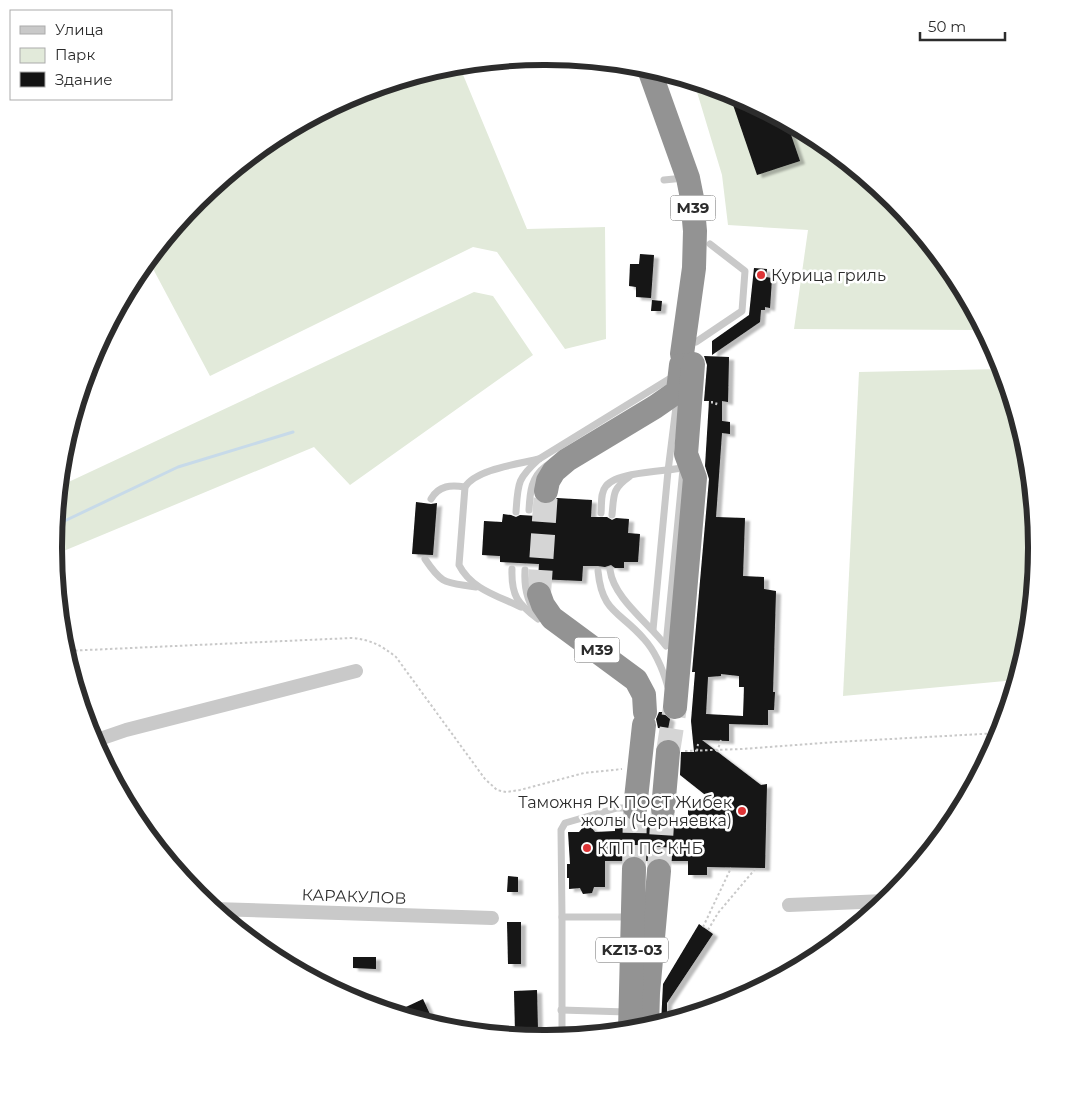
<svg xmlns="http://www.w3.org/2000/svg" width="1090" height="1096" font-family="Montserrat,sans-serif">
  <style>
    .green { fill: #e2eada }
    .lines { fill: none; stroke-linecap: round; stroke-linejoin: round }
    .stream { stroke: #c7dae9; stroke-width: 3 }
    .building { fill: #131313; fill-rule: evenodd; filter: url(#shadow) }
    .highway-tunnel { stroke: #d5d5d5; stroke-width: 24; stroke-dasharray: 24 12; stroke-linecap: butt }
    .path { stroke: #c9c9c9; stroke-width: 2; stroke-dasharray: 2.5 2.5; stroke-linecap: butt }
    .lane { stroke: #c9c9c9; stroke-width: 7 }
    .street { stroke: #c9c9c9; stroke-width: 14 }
    .highway { stroke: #939393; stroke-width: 24 }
    .poi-dot { fill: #de3436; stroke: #fff; stroke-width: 2 }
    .labels { text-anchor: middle; stroke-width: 5; stroke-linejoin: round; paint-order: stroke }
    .shield { fill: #fff; stroke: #6b6b6b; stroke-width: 1 }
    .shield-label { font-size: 15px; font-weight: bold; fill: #2c2c2c }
    .poi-label { font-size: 16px; fill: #2c2c2c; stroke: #fff; text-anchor: start }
    .street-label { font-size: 16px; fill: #2c2c2c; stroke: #fff }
    .rim { fill: none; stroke: #2c2c2c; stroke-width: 6 }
  </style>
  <defs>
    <filter id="shadow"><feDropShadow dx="5" dy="3" stdDeviation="1" flood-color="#0004"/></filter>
  </defs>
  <rect width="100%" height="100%" fill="#fff"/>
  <!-- green -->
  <g class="green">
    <polygon points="459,65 527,229 605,227 606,339 565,349 497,252 473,247 210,376 151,265 144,266 198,200 272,139 357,94 449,66"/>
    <polygon points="694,82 733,94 818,140 893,201 954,275 983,330 794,329 808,230 728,225 722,175"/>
    <polygon points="474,292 493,296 533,355 350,485 314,447 54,555 60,486"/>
    <polygon points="1002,369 1027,452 1036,548 1027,644 1016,680 843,696 859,372"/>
  </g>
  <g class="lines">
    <!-- stream -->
    <polyline class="stream" points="56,525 178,467 293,432"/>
  </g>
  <!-- building -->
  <g class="building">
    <polygon points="729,93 787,123 800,161 757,175"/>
    <polygon points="640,254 654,255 651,298 636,297 636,287 629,286 630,264 639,264"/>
    <polygon points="754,268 767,269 766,277 772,278 770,308 765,307 765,310 761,310 760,322 712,355 712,341 749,315"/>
    <polygon points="652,300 662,301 661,311 651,311"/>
    <path d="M704,356L729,357L728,402L722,401V421L730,422V434L722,433L716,517L745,518L743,576L764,577V589L776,591L773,692H775L774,710H768V725L729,724V741L702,740L761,785L767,784L765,868L707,867V875H688V861H668L660,857L651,861H644L641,857L634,855L628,857L623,861H605V887H594L592,893L583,894L580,888L569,889V878H567V864H570L568,832H579L584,826H590L595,832L615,831V817H625L634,822L640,821L645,817H652L661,823L668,822L674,817L688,816V805H718L680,775L681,752H694L691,721L695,672H692L709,479L705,466L709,401H704L707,365ZM721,674L739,676V687H744L743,716L706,714L708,677L721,676Z"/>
    <polygon points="557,498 592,500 591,517 607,517 612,520 616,518 629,519 628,533 640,534 638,562 624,562 624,568 615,568 611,565 605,567 598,566 583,566 582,581 538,579 539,564 500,562 500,556 482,555 484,521 502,522 503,514 511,515 516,517 520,515 537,516 538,502 544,505 550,504"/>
    <polygon points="416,502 431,504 437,503 433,555 412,554"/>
    <polygon points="659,712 662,712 670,719 668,729 658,728 656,719"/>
    <polygon points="508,876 518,877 518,892 507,892"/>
    <polygon points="507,922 521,922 521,964 508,964"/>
    <polygon points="699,924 713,934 667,1003 667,1022 661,1024 663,984"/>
    <polygon points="353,957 376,957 376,969 353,968"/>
    <polygon points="537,990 538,1031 515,1032 514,991"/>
    <polygon points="423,999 435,1025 393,1013"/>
  </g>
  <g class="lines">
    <!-- highway-tunnel -->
    <g class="highway-tunnel">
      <polyline points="539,594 546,491"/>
      <polyline points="668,752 675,707"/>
      <polyline points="634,869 635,808"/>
      <polyline points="659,871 663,809"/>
    </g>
    <!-- path -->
    <g class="path">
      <polyline points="712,401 712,405"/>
      <polyline points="716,405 717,401"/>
      <path d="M65,651L351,638C369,639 381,645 396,657L485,779L497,790L506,792L520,790L584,773L622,769"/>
      <polyline points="78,694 87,711 92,729"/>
      <polyline points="685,751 742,749 836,742 1000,733"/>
      <polyline points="697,751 698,744"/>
      <polyline points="717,752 721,740"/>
      <polyline points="703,927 731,868"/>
      <polyline points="708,930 718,913 756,868"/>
    </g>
    <!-- lane -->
    <g class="lane">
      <polyline points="664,180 684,178"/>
      <polyline points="696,342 742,311 745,271 710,244"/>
      <path d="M431,499C439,485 451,485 465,487"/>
      <path d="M529,510C530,492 531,477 546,466"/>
      <path d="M516,512C518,483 517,479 539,459L674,376"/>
      <path d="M601,513C602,504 600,493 606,486C617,472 665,471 683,468"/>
      <path d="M612,515C614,495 612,489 629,477"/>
      <path d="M425,559C443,586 446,582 476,587"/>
      <path d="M512,569C511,596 518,604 538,619"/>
      <path d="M525,570C524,587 527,599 535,613"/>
      <path d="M610,570C614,599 649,623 666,646"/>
      <path d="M598,571C602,613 620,611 644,639C656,652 663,670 668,687"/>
      <path d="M521,607C498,596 471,589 459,565L465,487C476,469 519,464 539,459"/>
      <polyline points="653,630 668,471 677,399"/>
      <polyline points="666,645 683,469"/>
      <polyline points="562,917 562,1038"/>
      <polyline points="629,917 562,917 561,830 565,823 617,808 632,808"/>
      <polyline points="561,1010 627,1012"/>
    </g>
    <!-- street -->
    <g class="street">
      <polyline points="94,741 126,730 356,671"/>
      <polyline points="789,905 885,901"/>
      <polyline points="214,909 492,918"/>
    </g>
    <!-- highway -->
    <g class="highway">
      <polyline points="649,69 688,178 692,198 695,231 694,268 682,354"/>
      <polyline points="546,491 548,481 554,471 567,460 655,407 678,391 681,365"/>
      <polyline points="539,594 543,605 552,618 636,680 644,695 645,712"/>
      <polyline points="675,707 695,478 686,454 693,364"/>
      <polyline points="635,808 644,725"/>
      <polyline points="663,809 668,752"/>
      <polyline points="647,1028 648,993 659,871"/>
      <polyline points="630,1031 634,869"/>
    </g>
  </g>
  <!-- markers -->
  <g class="poi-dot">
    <circle cx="761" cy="275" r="5"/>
    <circle cx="742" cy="811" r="5"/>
    <circle cx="587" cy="848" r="5"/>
  </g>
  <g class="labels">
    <!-- shield labels -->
    <g class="shield">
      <rect x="670.5" y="195.5" width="45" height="25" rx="4"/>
      <rect x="574.5" y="637.5" width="45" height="25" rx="4"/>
      <rect x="596" y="937.5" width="72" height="25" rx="4"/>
    </g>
    <g class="shield-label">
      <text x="693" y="213">M39</text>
      <text x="597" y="655">M39</text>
      <text x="632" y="955">KZ13-03</text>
    </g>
    <!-- poi labels -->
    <g class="poi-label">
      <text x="771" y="281">Курица гриль</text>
      <text x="732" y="808" text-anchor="end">Таможня РК ПОСТ Жибек<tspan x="732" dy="18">жолы (Черняевка)</tspan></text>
      <text x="597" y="854">КПП ПС КНБ</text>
    </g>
    <!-- street labels -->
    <g class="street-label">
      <text transform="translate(354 896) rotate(2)" y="6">КАРАКУЛОВ</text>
    </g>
  </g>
  <!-- crop -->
  <path d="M0 0H1090V1096H0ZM544 65H546A482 482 0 0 1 1028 547V548A482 482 0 0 1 546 1030H544A482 482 0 0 1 62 548V547A482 482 0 0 1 544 65Z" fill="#fff" fill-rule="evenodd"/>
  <path class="rim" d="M544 65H546A482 482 0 0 1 1028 547V548A482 482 0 0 1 546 1030H544A482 482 0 0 1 62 548V547A482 482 0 0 1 544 65Z"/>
  <!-- legend -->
  <rect x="10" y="10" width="162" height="90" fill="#ffffff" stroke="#ababab"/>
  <rect x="20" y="26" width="25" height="8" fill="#c9c9c9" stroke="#ababab"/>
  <text x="55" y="35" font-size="15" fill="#2c2c2c">Улица</text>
  <rect x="20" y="48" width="25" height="15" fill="#e2eada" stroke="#ababab"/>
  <text x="55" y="60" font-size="15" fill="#2c2c2c">Парк</text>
  <rect x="20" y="72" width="25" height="15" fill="#131313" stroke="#ababab"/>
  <text x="55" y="85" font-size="15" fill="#2c2c2c">Здание</text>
  <!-- scale -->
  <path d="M920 32v8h85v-8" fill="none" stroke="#2c2c2c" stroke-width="2.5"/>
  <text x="928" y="32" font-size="15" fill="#2c2c2c" stroke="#ffffff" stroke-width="4" paint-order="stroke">50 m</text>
</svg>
